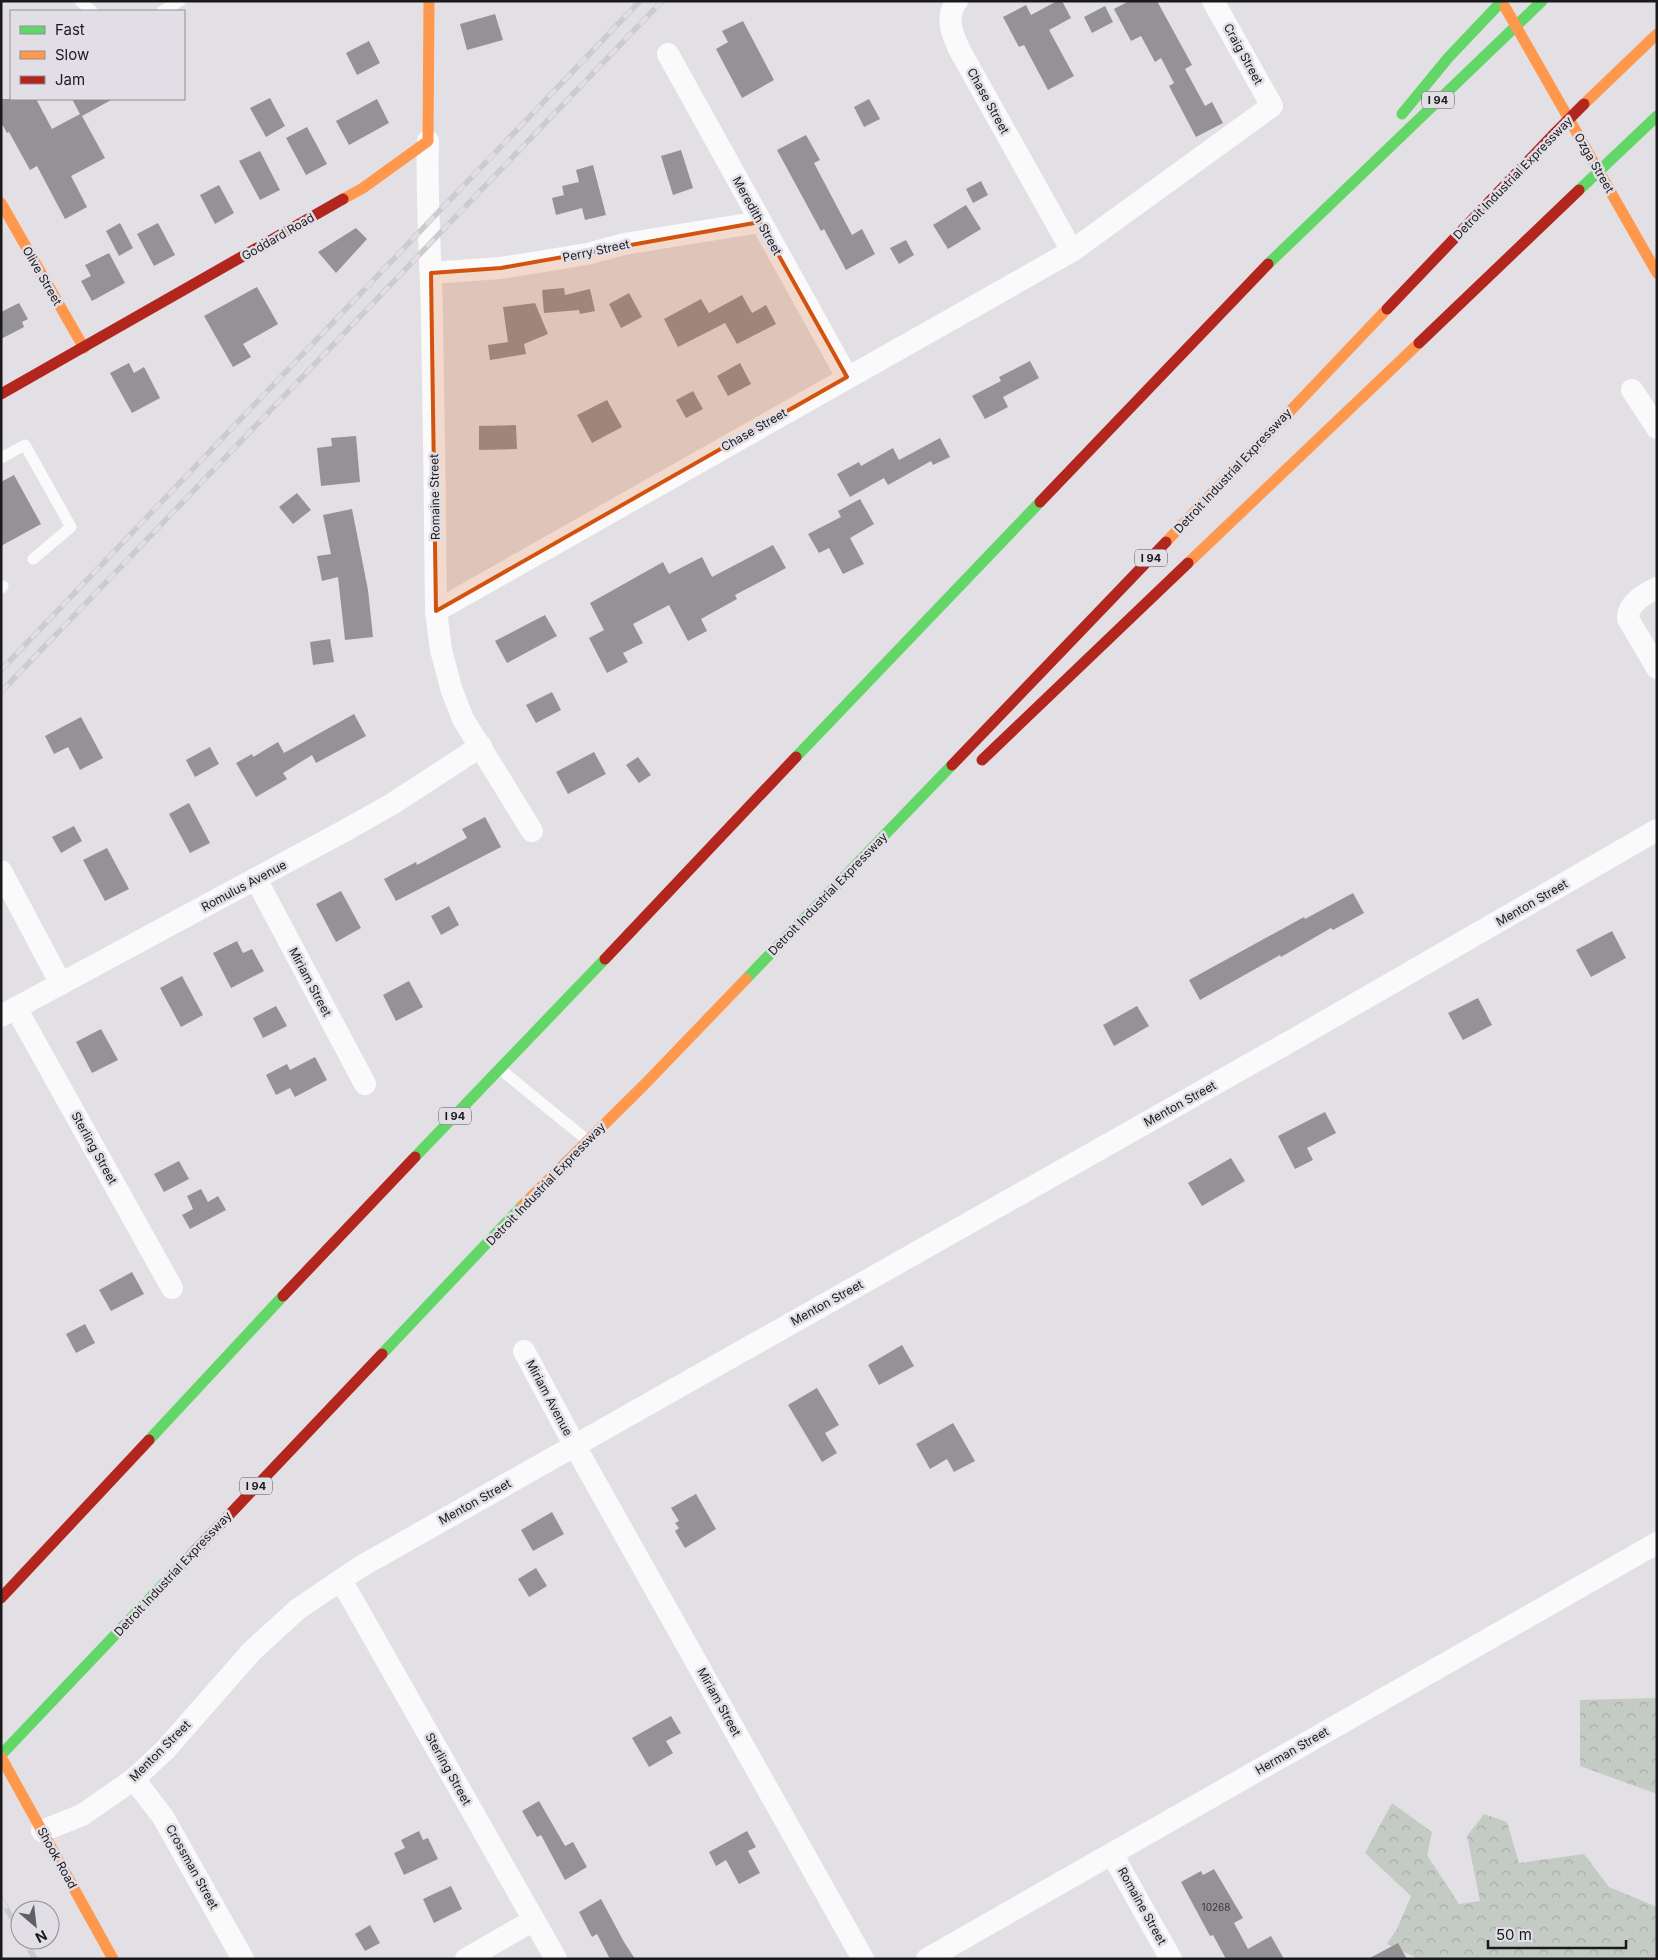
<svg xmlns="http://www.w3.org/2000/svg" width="1658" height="1960" font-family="Inter,sans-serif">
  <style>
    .forest { fill: url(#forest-crowns) }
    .building { fill: #949295 }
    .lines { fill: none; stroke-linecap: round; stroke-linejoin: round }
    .lane { stroke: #fbfafb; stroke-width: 11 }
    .street { stroke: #fbfafb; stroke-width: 22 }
    .fast { stroke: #63d668; stroke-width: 11 }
    .slow { stroke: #ff974d; stroke-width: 11 }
    .jam { stroke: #b3261e; stroke-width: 11 }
    .rail-casing { stroke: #cdcccd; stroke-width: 5.5 }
    .rail { stroke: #e1dee6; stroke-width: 4; stroke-dasharray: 11; stroke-linecap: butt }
    .marked { fill: #d3530e; fill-opacity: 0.2; stroke: #d3530e; stroke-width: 4; stroke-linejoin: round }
    .labels { text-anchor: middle; stroke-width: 5; stroke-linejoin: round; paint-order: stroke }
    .number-label { font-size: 10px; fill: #38373a }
    .shield { fill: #e1dee6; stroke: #565458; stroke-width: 1 }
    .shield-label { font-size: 11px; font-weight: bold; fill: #1a191b }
    .street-label { font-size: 12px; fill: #1a191b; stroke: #e1dee6 }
  </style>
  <defs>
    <pattern id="forest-crowns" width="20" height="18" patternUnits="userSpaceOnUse" patternTransform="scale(1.25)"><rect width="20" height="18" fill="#c3cbc4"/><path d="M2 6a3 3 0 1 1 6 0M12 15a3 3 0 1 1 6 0" fill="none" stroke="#a7aea8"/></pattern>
  </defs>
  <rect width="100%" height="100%" fill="#e2e0e4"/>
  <!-- forest -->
  <g class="forest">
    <polygon points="1657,1698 1657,1794 1580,1766 1580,1700"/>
    <polygon points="1392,1803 1432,1832 1427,1855 1459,1904 1480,1901 1467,1836 1484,1814 1507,1822 1519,1863 1584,1854 1609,1887 1657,1907 1657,1959 1419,1959 1387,1944 1397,1929 1411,1896 1365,1853"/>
  </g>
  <!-- building -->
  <g class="building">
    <polygon points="1057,1 1062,1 1071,18 1049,30 1074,76 1048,90 1024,45 1019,47 1003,17 1026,5 1031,15"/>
    <polygon points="1129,1 1157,1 1192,65 1185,69 1205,106 1212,102 1223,123 1196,137 1169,86 1174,83 1161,58 1155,62 1141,36 1131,41 1114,9"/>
    <polygon points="1105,6 1113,22 1092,33 1084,17"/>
    <polygon points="495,14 503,40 467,50 460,24"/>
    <polygon points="743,21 774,80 742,98 716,49 728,42 722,31"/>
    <polygon points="369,41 380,63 357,75 346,53"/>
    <polygon points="270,98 285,126 266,137 250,108"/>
    <polygon points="1,99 36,99 52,129 80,114 72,99 113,99 82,116 105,158 71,176 87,207 65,219 37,166 30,170 9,132 7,133 1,122"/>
    <polygon points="377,99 389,123 349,145 336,121"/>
    <polygon points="869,99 880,119 864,127 854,107"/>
    <polygon points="307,127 327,164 306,175 286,138"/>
    <polygon points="806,135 820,160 814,163 852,235 862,229 875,254 846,270 824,229 821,231 777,150"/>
    <polygon points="681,150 693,188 673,195 661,156"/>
    <polygon points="260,151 280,190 260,200 239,161"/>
    <polygon points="593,165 606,215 585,220 582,208 556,215 552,198 564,195 562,186 579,182 576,170"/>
    <polygon points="981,181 988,195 973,203 966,189"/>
    <polygon points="219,185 234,213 215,224 200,195"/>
    <polygon points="966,205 981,229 948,249 933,225"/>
    <polygon points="120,223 133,248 119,256 106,231"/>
    <polygon points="158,223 175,255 154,266 137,234"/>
    <polygon points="356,228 367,239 336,273 318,252"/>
    <polygon points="906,240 914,255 899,264 890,248"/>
    <polygon points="109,253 125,283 92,301 81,281 91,276 85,265"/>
    <polygon points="257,287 278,324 243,344 251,357 233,367 204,316"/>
    <polygon points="564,288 565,295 590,289 595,311 580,314 579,310 544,313 542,290"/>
    <polygon points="629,293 642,317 621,328 609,304"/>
    <polygon points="742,295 752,313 766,305 776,324 737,344 725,323 678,347 664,319 701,299 709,313"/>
    <polygon points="19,303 28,319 22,322 24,327 1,339 1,312"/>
    <polygon points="535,303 548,334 524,344 526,354 490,360 488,345 508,342 503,307"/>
    <polygon points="1030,361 1039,378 1003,397 1008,407 985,419 972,396 1001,381 999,377"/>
    <polygon points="129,363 134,373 144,367 160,398 132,413 110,373"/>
    <polygon points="740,363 751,384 728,396 717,376"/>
    <polygon points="693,391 703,409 686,418 676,400"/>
    <polygon points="607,400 622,427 592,443 577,415"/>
    <polygon points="516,425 517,449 479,450 479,426"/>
    <polygon points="356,436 360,482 321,486 317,448 332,446 331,438"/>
    <polygon points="940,438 950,457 933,465 931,461 888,485 884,478 850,497 837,474 859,462 861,466 893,448 899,460"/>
    <polygon points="14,475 41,524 1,546 1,482"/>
    <polygon points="297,493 311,510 293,524 279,507"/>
    <polygon points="860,499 874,524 850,538 864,564 843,574 829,548 819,553 808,534 841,517 838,511"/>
    <polygon points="352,509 368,590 373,637 345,640 338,577 322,581 317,556 331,554 323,515"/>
    <polygon points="773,545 786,568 735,595 737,599 701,619 707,631 688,641 669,605 633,624 643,643 623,653 628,662 607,673 589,638 604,630 590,603 663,562 669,574 702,557 712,577"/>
    <polygon points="545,615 557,636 507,663 495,641"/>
    <polygon points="330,639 334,662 313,665 310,642"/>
    <polygon points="552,692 561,710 536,723 526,705"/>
    <polygon points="354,714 366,736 316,763 312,755 283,773 287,779 256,797 236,763 252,754 253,757 278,742 284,753"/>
    <polygon points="81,717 103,758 80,770 68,747 54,754 45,736"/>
    <polygon points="210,747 219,764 195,777 186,760"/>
    <polygon points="594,752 606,774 568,794 556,772"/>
    <polygon points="638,757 651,775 639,783 626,765"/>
    <polygon points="189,803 210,843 190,853 169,814"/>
    <polygon points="485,817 501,847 396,901 384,879 416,862 417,865 467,838 462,829"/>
    <polygon points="74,826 82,841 61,853 52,837"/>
    <polygon points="107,848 129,889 105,901 83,860"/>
    <polygon points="341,891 361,928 336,942 316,904"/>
    <polygon points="1353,893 1364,913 1333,930 1331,928 1281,957 1280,955 1200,1000 1189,980 1304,917 1305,919"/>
    <polygon points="449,906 459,925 441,935 431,916"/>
    <polygon points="1612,931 1626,958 1591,977 1576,950"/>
    <polygon points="237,941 243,953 252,949 264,971 231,988 213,953"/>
    <polygon points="182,976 203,1015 181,1027 160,988"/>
    <polygon points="409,981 423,1007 396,1021 383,995"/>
    <polygon points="1478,998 1492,1025 1463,1040 1448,1013"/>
    <polygon points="276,1006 287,1026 263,1038 253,1018"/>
    <polygon points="1137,1006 1149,1026 1114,1046 1103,1025"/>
    <polygon points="101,1029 118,1060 92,1073 76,1042"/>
    <polygon points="315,1057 327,1080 295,1097 290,1088 276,1095 266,1075 287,1064 290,1070"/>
    <polygon points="1325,1112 1336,1133 1307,1148 1313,1160 1295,1169 1278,1136"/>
    <polygon points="1231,1158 1245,1181 1202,1206 1188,1183"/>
    <polygon points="179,1161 189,1179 164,1192 154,1174"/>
    <polygon points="201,1189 208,1202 218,1196 226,1210 190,1229 182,1215 193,1209 187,1196"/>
    <polygon points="132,1272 144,1294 111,1311 99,1290"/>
    <polygon points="85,1324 95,1343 76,1353 66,1334"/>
    <polygon points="902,1345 914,1366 879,1385 868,1365"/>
    <polygon points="817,1388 839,1425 825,1433 837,1453 822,1462 788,1405"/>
    <polygon points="953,1423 975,1461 954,1472 947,1459 930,1469 916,1444"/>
    <polygon points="696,1494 716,1529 685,1548 675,1531 679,1528 675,1523 679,1521 671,1508"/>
    <polygon points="552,1512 564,1534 533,1551 521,1530"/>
    <polygon points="536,1568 547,1586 529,1597 518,1579"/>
    <polygon points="671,1716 681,1733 666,1741 673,1753 649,1767 632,1738"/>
    <polygon points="539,1801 565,1846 573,1842 587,1867 565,1880 541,1835 537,1837 522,1811"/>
    <polygon points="419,1831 423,1840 428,1838 438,1859 404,1875 394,1853 405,1848 401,1840"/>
    <polygon points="747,1831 756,1847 748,1851 760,1873 739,1884 726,1860 716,1866 709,1852"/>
    <polygon points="1214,1869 1243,1918 1234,1923 1248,1949 1271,1936 1284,1959 1226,1959 1213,1935 1210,1936 1181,1882 1201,1871 1203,1875"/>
    <polygon points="451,1886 462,1909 434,1923 423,1899"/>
    <polygon points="601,1899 624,1942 635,1959 610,1959 597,1934 592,1937 579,1912"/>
    <polygon points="370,1925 380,1943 365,1951 355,1934"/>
    <polygon points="1398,1943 1407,1959 1368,1959"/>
  </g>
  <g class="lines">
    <!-- lane -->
    <g class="lane">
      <polyline points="80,1 92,11"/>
      <polyline points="162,11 180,1"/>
      <polyline points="1,458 25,445 71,527 33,559"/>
      <polyline points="1,588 3,586"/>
      <polyline points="500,1069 587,1140"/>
    </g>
    <!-- street -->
    <g class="street">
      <path d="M957,1C945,17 952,33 959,49L1072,251"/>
      <polyline points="668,54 847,377"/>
      <path d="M428,141C426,200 431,260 432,319C434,416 435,514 436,611L441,650L452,691L463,719L532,831"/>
      <polyline points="431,273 501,268 587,254 624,244 760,222"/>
      <polyline points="1632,390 1657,428"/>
      <path d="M1657,588C1644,594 1627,604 1628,619L1657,668"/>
      <polyline points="436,611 1072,251 1272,106 1213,1"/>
      <polyline points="1,871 61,984"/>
      <polyline points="256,879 365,1084"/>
      <polyline points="16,1008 172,1288"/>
      <polyline points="1,1016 346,830 392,804 481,746"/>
      <polyline points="524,1351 575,1446 863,1959"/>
      <polyline points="341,1580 556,1959"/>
      <polyline points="134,1779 163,1817 243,1959"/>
      <polyline points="42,1831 82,1815 134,1779 165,1750 252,1651 298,1609 360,1567 1298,1037 1657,830"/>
      <polyline points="1112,1854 1171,1959"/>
      <polyline points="466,1959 534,1920"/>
      <polyline points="927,1959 1657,1543"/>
    </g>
    <!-- fast -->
    <g class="fast">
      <polyline points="1402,114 1448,58 1502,1"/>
      <polyline points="1579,190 1657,116"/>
      <polyline points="1268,264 1542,1"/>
      <polyline points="796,757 1040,502"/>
      <polyline points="746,979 952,765"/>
      <polyline points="415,1157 605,959"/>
      <polyline points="382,1354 523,1205"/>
      <polyline points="149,1440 283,1296"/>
      <polyline points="1,1755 192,1554"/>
    </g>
    <!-- slow -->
    <g class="slow">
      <polyline points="1505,7 1657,273"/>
      <polyline points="1584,104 1657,34"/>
      <polyline points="343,199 363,188 428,141 429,1"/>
      <polyline points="1,203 84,348"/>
      <polyline points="1166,542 1387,309"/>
      <polyline points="1188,563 1419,343"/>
      <polyline points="523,1205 646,1083 746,979"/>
      <polyline points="1,1757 113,1959"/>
    </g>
    <!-- jam -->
    <g class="jam">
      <polyline points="1387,309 1552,136 1584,104"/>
      <polyline points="1419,343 1579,190"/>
      <polyline points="1,394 343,199"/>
      <polyline points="1040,502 1268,264"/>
      <polyline points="982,760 1188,563"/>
      <polyline points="952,765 1166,542"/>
      <polyline points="605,959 796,757"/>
      <polyline points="283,1296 415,1157"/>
      <polyline points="192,1554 382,1354"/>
      <polyline points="1,1598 149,1440"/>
    </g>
    <!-- rail casing -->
    <g class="rail-casing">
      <g id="rail">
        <polyline points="1,670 640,1"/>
        <polyline points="1,692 662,1"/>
        <polyline points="1,1899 20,1932"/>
        <polyline points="24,1940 35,1959"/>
      </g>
    </g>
    <!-- rail -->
    <use href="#rail" class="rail"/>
  </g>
  <!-- marked area -->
  <path class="marked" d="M760,222L847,377L436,611L431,273L501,268Z"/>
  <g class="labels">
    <!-- number labels -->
    <g class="number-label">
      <text x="1216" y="1911">10268</text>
    </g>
    <!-- shield labels -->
    <g class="shield">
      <rect x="1422" y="91.5" width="32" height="17" rx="4"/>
      <rect x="1135" y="549.5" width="32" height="17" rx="4"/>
      <rect x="439" y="1107.5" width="32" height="17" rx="4"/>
      <rect x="240" y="1477.5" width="32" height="17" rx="4"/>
    </g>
    <g class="shield-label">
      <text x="1438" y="104">I 94</text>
      <text x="1151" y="562">I 94</text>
      <text x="455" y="1120">I 94</text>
      <text x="256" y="1490">I 94</text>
    </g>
    <!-- street labels -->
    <g class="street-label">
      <text transform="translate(1243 54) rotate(61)" y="4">Craig Street</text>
      <text transform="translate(988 101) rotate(61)" y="4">Chase Street</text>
      <text transform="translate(1594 163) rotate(60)" y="4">Ozga Street</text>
      <text transform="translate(1513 178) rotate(-46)" y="4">Detroit Industrial Expressway</text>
      <text transform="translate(757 216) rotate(61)" y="4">Meredith Street</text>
      <text transform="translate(278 237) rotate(-30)" y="4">Goddard Road</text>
      <text transform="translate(596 251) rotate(-12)" y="4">Perry Street</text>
      <text transform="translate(42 276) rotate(60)" y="4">Olive Street</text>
      <text transform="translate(754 430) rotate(-30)" y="4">Chase Street</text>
      <text transform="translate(1233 471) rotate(-47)" y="4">Detroit Industrial Expressway</text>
      <text transform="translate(435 497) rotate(-91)" y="4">Romaine Street</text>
      <text transform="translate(244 886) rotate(-28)" y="4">Romulus Avenue</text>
      <text transform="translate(828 894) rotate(-46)" y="4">Detroit Industrial Expressway</text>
      <text transform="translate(1532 903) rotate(-30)" y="4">Menton Street</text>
      <text transform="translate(310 982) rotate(62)" y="4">Miriam Street</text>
      <text transform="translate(1180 1104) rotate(-29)" y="4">Menton Street</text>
      <text transform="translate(94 1148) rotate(61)" y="4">Sterling Street</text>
      <text transform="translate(546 1184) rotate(-46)" y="4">Detroit Industrial Expressway</text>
      <text transform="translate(827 1303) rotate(-29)" y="4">Menton Street</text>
      <text transform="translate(549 1398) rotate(62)" y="4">Miriam Avenue</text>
      <text transform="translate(475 1502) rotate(-29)" y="4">Menton Street</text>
      <text transform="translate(173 1574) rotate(-47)" y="4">Detroit Industrial Expressway</text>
      <text transform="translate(719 1702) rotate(61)" y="4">Miriam Street</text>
      <text transform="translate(160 1751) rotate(-45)" y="4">Menton Street</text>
      <text transform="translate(1292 1751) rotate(-30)" y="4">Herman Street</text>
      <text transform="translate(448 1769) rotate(61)" y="4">Sterling Street</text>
      <text transform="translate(57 1858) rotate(61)" y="4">Shook Road</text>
      <text transform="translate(192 1867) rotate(61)" y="4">Crossman Street</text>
      <text transform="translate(1142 1906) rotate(61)" y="4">Romaine Street</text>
    </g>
  </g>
  <!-- border -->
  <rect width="1658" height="1960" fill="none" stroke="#1a191b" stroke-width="5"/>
  <!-- legend -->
  <rect x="10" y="10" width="175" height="90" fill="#e1dee6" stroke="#918f95"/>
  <rect x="20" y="26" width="25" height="8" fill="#63d668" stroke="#918f95"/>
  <text x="55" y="35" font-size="15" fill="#1a191b">Fast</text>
  <rect x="20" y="51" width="25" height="8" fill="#ff974d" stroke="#918f95"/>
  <text x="55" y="60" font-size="15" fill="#1a191b">Slow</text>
  <rect x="20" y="76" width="25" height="8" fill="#b3261e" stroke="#918f95"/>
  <text x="55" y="85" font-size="15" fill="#1a191b">Jam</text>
  <!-- north arrow -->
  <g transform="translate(35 1925) rotate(152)"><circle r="24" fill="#e1dee6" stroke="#918f95"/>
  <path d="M0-4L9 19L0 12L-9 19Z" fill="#605f61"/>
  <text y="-8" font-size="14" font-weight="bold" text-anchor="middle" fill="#1a191b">N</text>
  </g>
  <!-- scale -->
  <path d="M1488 1940v8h138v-8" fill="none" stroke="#1a191b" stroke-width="2.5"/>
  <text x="1496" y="1940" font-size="15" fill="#1a191b" stroke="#e1dee6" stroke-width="4" paint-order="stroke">50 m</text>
</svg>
